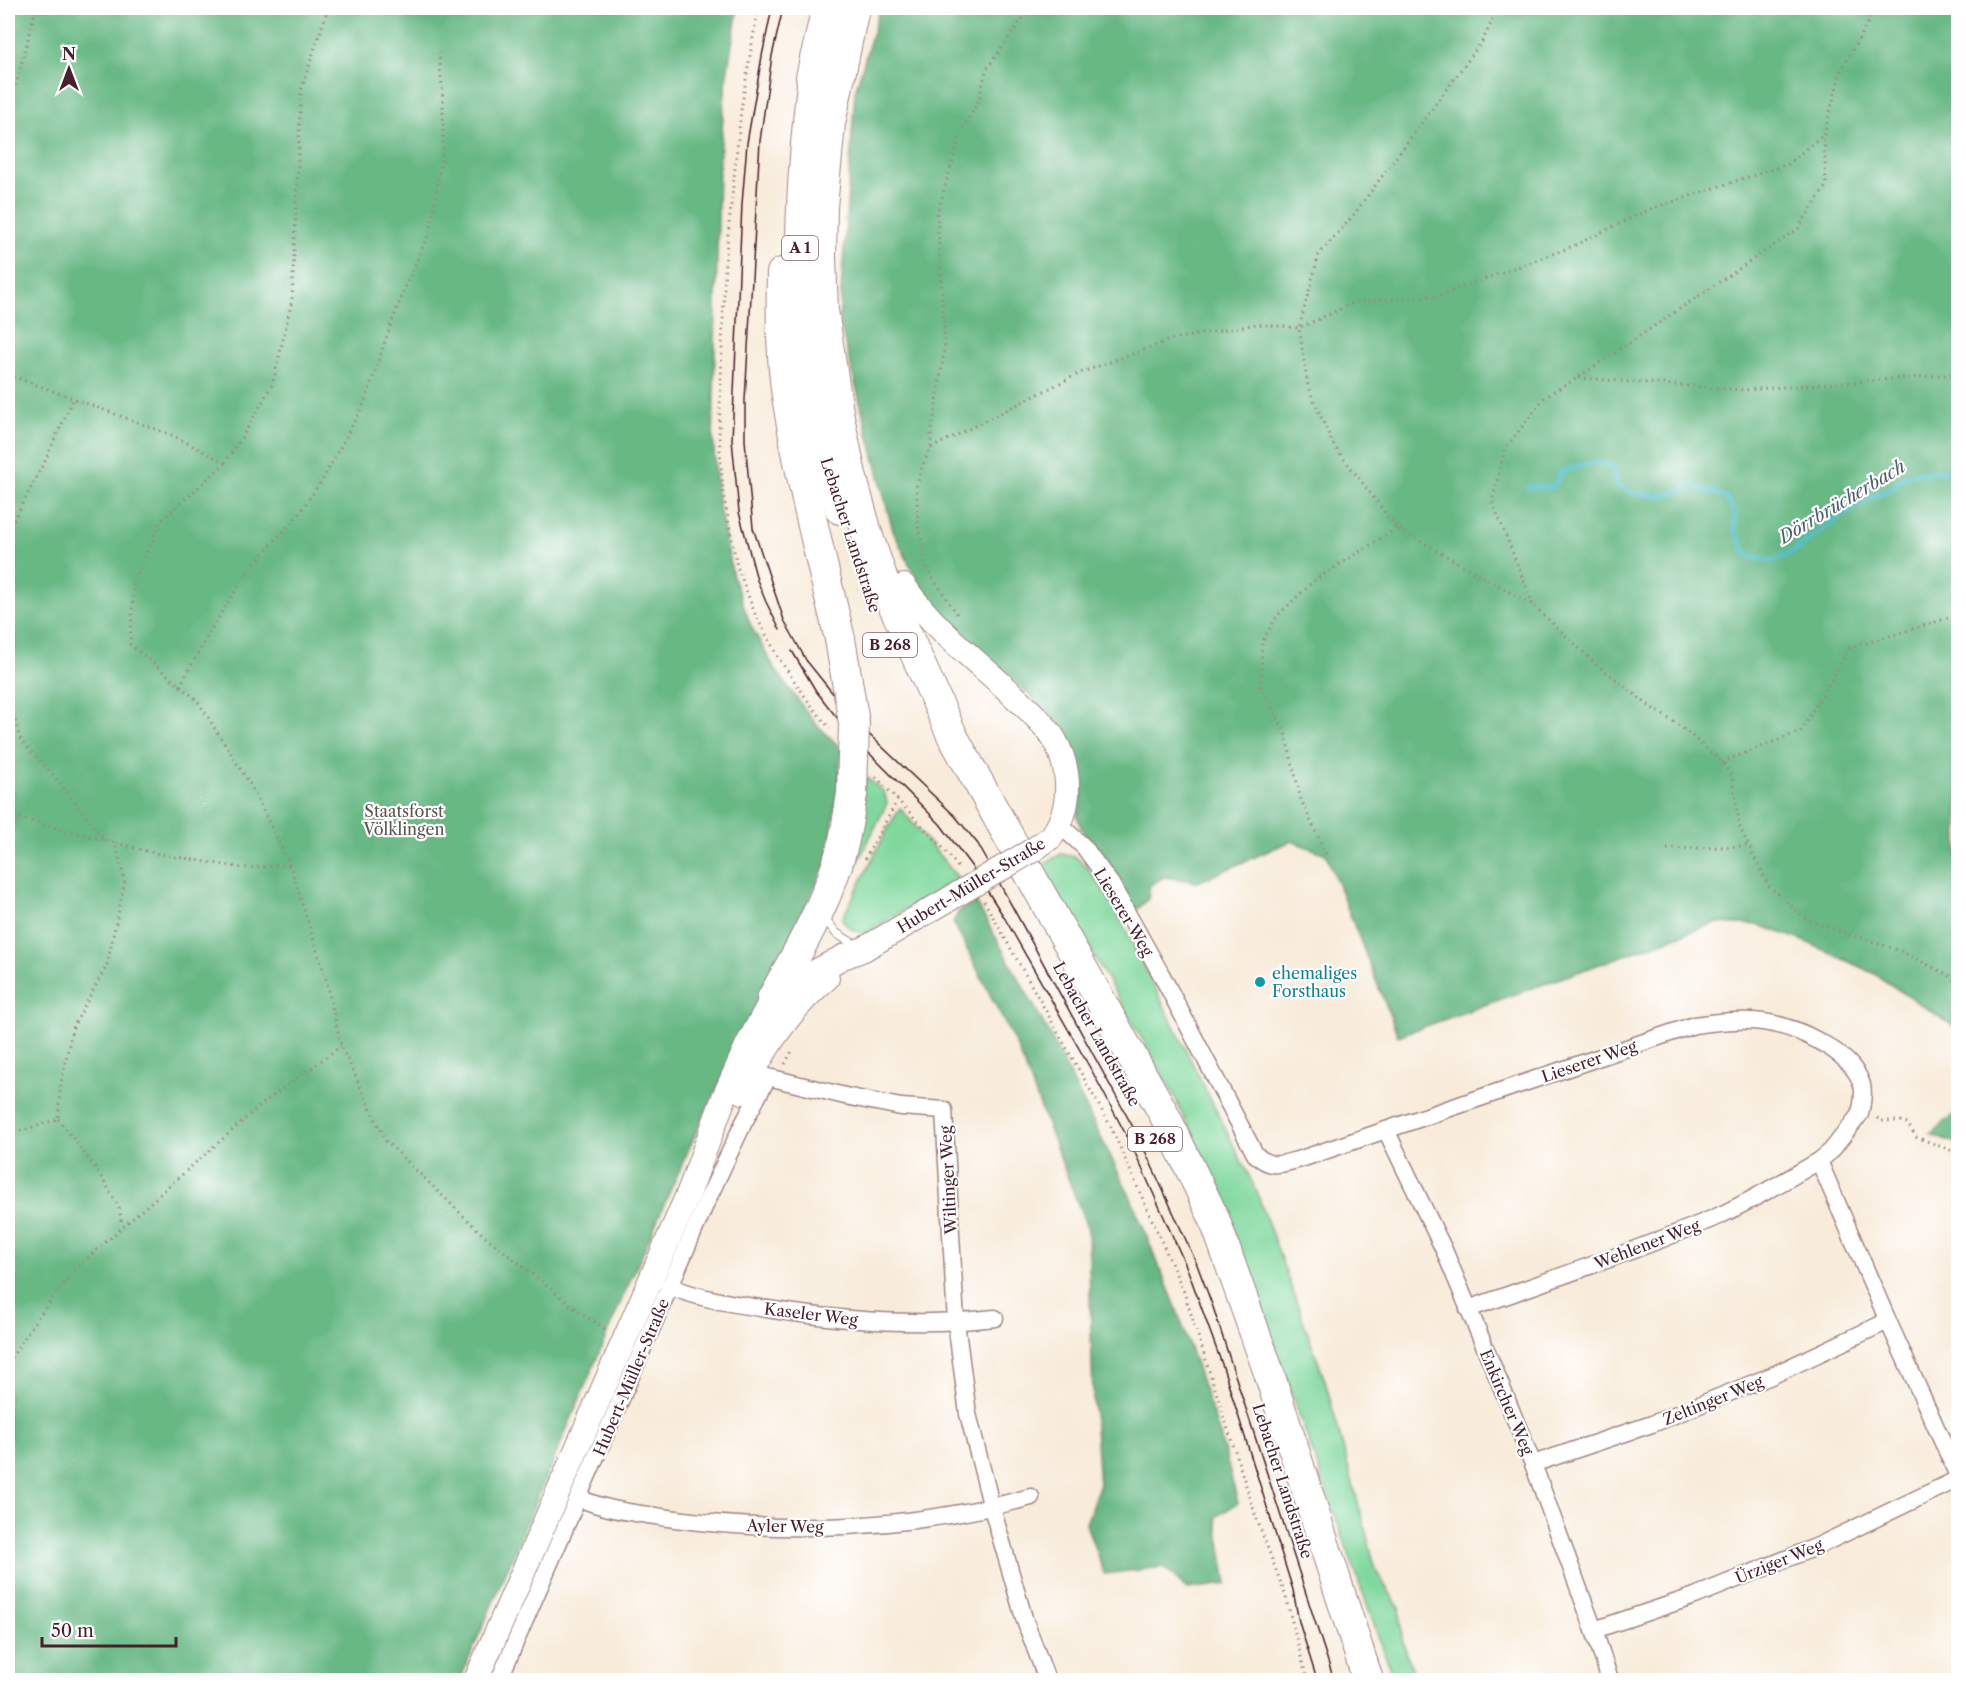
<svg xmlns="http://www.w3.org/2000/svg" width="1966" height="1688" font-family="'Libre Caslon Text',serif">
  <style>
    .green { fill: #80d89d; stroke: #657c64; stroke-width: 1.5 }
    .forest { fill: #68b884; stroke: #596c58; stroke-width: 1.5 }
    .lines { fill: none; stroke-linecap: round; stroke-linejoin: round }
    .stream { stroke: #55c0cf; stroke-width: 5 }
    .lane-casing { stroke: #a18582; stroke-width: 10 }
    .street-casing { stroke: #a18582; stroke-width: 19 }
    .secondary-casing { stroke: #a18582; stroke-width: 26 }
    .highway-casing { stroke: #a18582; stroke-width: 32 }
    .path { stroke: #a18582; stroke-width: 3; stroke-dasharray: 1.5 4.5; stroke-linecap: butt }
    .lane { stroke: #fff; stroke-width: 8 }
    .street { stroke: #fff; stroke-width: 16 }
    .secondary { stroke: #fff; stroke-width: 24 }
    .highway { stroke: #fff; stroke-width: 30 }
    .tram { stroke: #4a1f2b; stroke-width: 1.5 }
    .secondary-bridge-casing { stroke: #a18582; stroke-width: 26; stroke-linecap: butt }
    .highway-bridge-casing { stroke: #a18582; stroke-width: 32; stroke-linecap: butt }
    .secondary-bridge { stroke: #fff; stroke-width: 24 }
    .highway-bridge { stroke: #fff; stroke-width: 30 }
    .culture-dot { fill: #0f9aa8; stroke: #fff; stroke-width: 2 }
    .labels { text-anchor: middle; stroke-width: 4.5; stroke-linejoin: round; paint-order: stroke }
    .shield { fill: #fff; stroke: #80626b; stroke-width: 1.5 }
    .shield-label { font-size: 15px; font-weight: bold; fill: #4a1f2b }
    .street-label { font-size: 16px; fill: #4a1f2b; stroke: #fff }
    .park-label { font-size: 16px; fill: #5a564d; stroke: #fff }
    .culture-label { font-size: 16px; fill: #0d838f; stroke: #fff; text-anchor: start }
    .water-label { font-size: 18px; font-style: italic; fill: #4e5f6d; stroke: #fff }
  </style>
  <rect width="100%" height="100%" fill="#fff"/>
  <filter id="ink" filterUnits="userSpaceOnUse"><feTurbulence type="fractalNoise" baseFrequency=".0167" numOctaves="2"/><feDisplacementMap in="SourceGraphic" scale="12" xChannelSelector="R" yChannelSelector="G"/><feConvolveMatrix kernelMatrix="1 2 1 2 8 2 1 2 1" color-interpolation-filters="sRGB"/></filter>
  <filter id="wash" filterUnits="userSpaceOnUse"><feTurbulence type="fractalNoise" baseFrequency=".008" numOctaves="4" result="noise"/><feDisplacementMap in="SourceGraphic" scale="24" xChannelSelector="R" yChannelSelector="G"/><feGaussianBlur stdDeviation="1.35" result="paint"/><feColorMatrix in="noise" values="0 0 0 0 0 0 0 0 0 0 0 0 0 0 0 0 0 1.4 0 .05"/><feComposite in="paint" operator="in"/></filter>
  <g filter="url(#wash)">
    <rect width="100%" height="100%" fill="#f8ebd9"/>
    <!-- green -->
    <g class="green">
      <polygon points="866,777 884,792 887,803 841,896"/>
      <path d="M900,808L959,879L865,933C856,933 847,928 842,919L889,826Z"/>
      <path d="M1061,854C1065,855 1072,855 1075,857C1091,865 1111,904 1121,920L1256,1190L1325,1381L1377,1573L1400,1609L1402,1640L1416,1680H1394L1224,1205L1169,1085L1041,865Z"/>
    </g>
    <!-- forest -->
    <g class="forest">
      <polygon points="8,8 738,8 726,80 719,168 713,437 718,502 733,577 751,626 775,669 815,723 842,749 829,858 700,1124 619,1306 460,1680 8,1680"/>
      <polygon points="880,8 1958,8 1958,1029 1873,973 1804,941 1759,925 1715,923 1398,1036 1326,854 1291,841 1198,882 1164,877 1150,885 1148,899 1136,911 1092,843 1082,831 1077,816 1081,798 1081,774 1076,753 1069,737 1050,713 981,652 946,618 924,594 893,531 839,320 855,92"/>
      <polygon points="976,902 1049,1033 1131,1198 1176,1307 1220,1435 1238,1503 1216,1517 1227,1584 1187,1589 1164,1567 1104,1574 1086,1524 1099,1486 1093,1396 1088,1230 1018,1049 953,922 959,911"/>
      <polygon points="1958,1111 1958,1144 1930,1134"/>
    </g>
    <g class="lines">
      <!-- stream -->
      <path class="stream" d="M1528,487H1553L1561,472C1581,466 1592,458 1613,466L1617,484L1633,494H1648L1659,496L1680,492L1691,485L1726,497L1735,515V530L1747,555L1772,561L1796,550L1832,522L1863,502L1890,489L1909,474L1958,470"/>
    </g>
  </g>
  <g filter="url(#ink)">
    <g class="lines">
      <!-- lane casing -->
      <g class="lane-casing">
        <polyline id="lane" points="823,916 836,933 857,946"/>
      </g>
      <!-- street casing -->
      <g class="street-casing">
        <g id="street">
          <path d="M1060,825L1084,847L1111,884L1161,974L1255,1154C1272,1170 1280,1164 1301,1159L1694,1025C1717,1022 1740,1019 1763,1022C1795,1026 1849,1050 1861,1082C1865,1090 1862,1105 1860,1114L1831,1151L1819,1161L1888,1321L1958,1476"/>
          <polyline points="1386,1130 1444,1250 1507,1400 1533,1464 1594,1630 1610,1680"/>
          <path d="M669,1286C700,1299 734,1304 767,1309C843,1321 919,1327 995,1318"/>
          <path d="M1468,1309C1550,1280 1633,1252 1714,1218C1750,1202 1784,1181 1819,1161"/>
          <polyline points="1533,1464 1652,1424 1771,1376 1888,1321"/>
          <path d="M579,1498C608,1511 637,1513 668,1518C788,1535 914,1529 1031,1497"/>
          <polyline points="1594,1630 1695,1596 1818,1546 1958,1479"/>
          <polyline points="499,1680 706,1203 743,1124 768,1077 845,1096 901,1107 944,1110 956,1322 968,1414 992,1508 1024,1618 1047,1680"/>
        </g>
      </g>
      <!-- secondary casing -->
      <g class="secondary-casing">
        <g id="secondary">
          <path d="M904,586C931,626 975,660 1010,692C1025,707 1043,721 1054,739C1071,769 1073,809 1051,837"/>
          <path d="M743,1092C764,1048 790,1009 827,978"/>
          <polyline points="476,1680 689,1192 725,1095 748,1044 772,999 815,972 843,957 864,949 951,898"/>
        </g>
      </g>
      <!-- highway casing -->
      <g class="highway-casing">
        <g id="highway">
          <polyline points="854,8 830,124 822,207 821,257 823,310 838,412 851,475 868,537 887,591 953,737 1164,1114 1214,1218 1269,1373 1368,1680"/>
          <path d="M815,58C802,165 794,273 809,380C815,424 827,467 840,509"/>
          <polyline points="811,77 827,8"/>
          <path d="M782,273C781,314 781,356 787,396C800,478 821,559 840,639"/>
          <path d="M772,999C798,951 828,902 842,848C847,830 849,812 852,794"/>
        </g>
      </g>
      <!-- path -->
      <g class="path">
        <polyline points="328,8 301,90 292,300 273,383 247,429 225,463 160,522 134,582 130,644 197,700 250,784 290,865 326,979 341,1046 386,1141 480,1232 582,1314 606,1330"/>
        <polyline points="758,8 741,110 725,263 719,435 723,493 737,566 755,614 778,657 808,701 830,729"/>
        <polyline points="1498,8 1483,40 1352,217 1319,254 1299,328 1308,387 1334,446 1397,528 1534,606 1596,664 1652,708 1680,726 1722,762 1732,776 1740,828 1768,885 1807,920 1901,951 1950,976 1958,983"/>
        <polyline points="8,115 36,8"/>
        <polyline points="8,373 18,378 174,436 225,463"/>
        <polyline points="1579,378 1744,390 1958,374"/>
        <polyline points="931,448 1080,373 1173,339 1257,324 1299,328 1356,302 1439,296 1571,247 1650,209 1788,164 1824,134"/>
        <polyline points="8,531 45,461 73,399"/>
        <polyline points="1533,604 1492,501 1505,449 1545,397 1577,378 1798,229 1826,186 1824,134 1841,71 1876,8"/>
        <polyline points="957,614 925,566 923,544 918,526 917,502 916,487 924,462 931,448 931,431 935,414 945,344 937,214 961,132 979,100 986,70 1030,8"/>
        <polyline points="180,686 214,624 250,568 295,519 323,479 365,402 385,341 406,285 431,228 443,148 443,98 439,53"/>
        <polyline points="8,698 21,741 55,777 105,840"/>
        <polyline points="1722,762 1801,731 1850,648 1958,615"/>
        <polyline points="876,777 944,849 960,870"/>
        <polyline points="8,815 115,843"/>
        <polyline points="1667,849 1748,846"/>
        <polyline points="1326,854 1301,800 1285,732 1261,686 1262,642 1277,616 1315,580 1397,528"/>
        <polyline points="865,859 898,799"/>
        <polyline points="984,901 1110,1125 1184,1292 1256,1517 1285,1594 1307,1680"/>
        <polyline points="785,1064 792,1051"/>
        <polyline points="1877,1118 1882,1121 1904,1121 1908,1124 1916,1137 1958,1153"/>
        <polyline points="58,1119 97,1170 119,1207 122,1225"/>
        <polyline points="8,1131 24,1130 58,1119 60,1089 72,1029 107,965 125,881 115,843 154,853 243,868 290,865"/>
        <polyline points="8,1363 33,1324 74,1270 262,1104 341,1046"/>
      </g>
      <!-- lane -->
      <use href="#lane" class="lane"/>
      <!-- street -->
      <use href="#street" class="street"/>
      <!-- secondary -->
      <use href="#secondary" class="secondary"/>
      <!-- highway -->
      <use href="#highway" class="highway"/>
      <!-- tram -->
      <g class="tram">
        <polyline points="772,8 762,56 747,143 742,204 732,440 739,512 757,580 766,602 780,630"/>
        <polyline points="783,8 772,56 760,141 745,400 745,440 753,528 784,620 806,660 855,721 955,816 978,844 1140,1140 1196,1262 1213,1307 1334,1680"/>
        <polyline points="792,651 816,691 849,733 940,824 972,867 1004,917 1093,1073 1131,1144 1187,1268 1223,1367 1293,1590 1299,1622 1317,1680"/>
      </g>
      <!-- secondary-bridge casing -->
      <g class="secondary-bridge-casing">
        <polyline id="secondary-bridge" points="951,898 1033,850 1051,837"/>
      </g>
      <!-- highway-bridge casing -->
      <g class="highway-bridge-casing">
        <polyline id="highway-bridge" points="840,639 854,723 852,794"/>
      </g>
      <!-- secondary-bridge -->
      <use href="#secondary-bridge" class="secondary-bridge"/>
      <!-- highway-bridge -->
      <use href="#highway-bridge" class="highway-bridge"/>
    </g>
  </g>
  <!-- markers -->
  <circle class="culture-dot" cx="1260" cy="982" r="6"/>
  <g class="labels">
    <!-- shield labels -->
    <g class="shield">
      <rect x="782" y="236" width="36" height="24" rx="4.5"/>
      <rect x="863" y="633" width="54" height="24" rx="4.5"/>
      <rect x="1128" y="1127" width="54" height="24" rx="4.5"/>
    </g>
    <g class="shield-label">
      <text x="800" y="253">A 1</text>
      <text x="890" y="650">B 268</text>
      <text x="1155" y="1144">B 268</text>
    </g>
    <!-- street labels -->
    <g class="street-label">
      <text transform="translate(851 535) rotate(72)" y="6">Lebacher Landstraße</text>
      <text transform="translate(971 885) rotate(-31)" y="6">Hubert-Müller-Straße</text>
      <text transform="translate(1124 912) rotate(59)" y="6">Lieserer Weg</text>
      <text transform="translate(1097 1034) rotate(61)" y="6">Lebacher Landstraße</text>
      <text transform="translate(1589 1061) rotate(-19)" y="6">Lieserer Weg</text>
      <text transform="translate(948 1180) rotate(-93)" y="6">Wiltinger Weg</text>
      <text transform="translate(1647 1244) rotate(-21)" y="6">Wehlener Weg</text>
      <text transform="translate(811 1314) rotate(7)" y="6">Kaseler Weg</text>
      <text transform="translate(631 1377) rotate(-67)" y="6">Hubert-Müller-Straße</text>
      <text transform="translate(1713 1400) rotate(-22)" y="6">Zeltinger Weg</text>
      <text transform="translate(1507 1402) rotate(67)" y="6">Enkircher Weg</text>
      <text transform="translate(1283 1481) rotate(72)" y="6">Lebacher Landstraße</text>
      <text transform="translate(785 1526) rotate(1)" y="6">Ayler Weg</text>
      <text transform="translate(1779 1561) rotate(-22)" y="6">Ürziger Weg</text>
    </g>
    <!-- park labels -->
    <g class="park-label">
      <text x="404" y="817">Staatsforst<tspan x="404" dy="18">Völklingen</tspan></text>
    </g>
    <!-- culture labels -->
    <g class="culture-label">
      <text x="1272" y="979">ehemaliges<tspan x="1272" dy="18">Forsthaus</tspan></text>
    </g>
    <!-- water labels -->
    <g class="water-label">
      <text transform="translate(1842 502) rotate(-31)" y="6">Dörrbrücherbach</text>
    </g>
  </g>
  <!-- margin -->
  <rect width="1966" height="1688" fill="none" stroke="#fff" stroke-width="30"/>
  <!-- north arrow -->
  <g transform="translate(69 69)" stroke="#ffffff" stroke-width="4.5" paint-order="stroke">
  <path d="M0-4.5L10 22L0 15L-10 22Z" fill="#4a1f2b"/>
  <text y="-9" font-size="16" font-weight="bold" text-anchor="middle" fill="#4a1f2b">N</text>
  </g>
  <!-- scale -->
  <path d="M42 1637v9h134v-9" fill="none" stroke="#4a1f2b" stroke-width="3"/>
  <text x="51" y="1637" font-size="18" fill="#4a1f2b" stroke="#ffffff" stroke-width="4.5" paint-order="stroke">50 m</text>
</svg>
